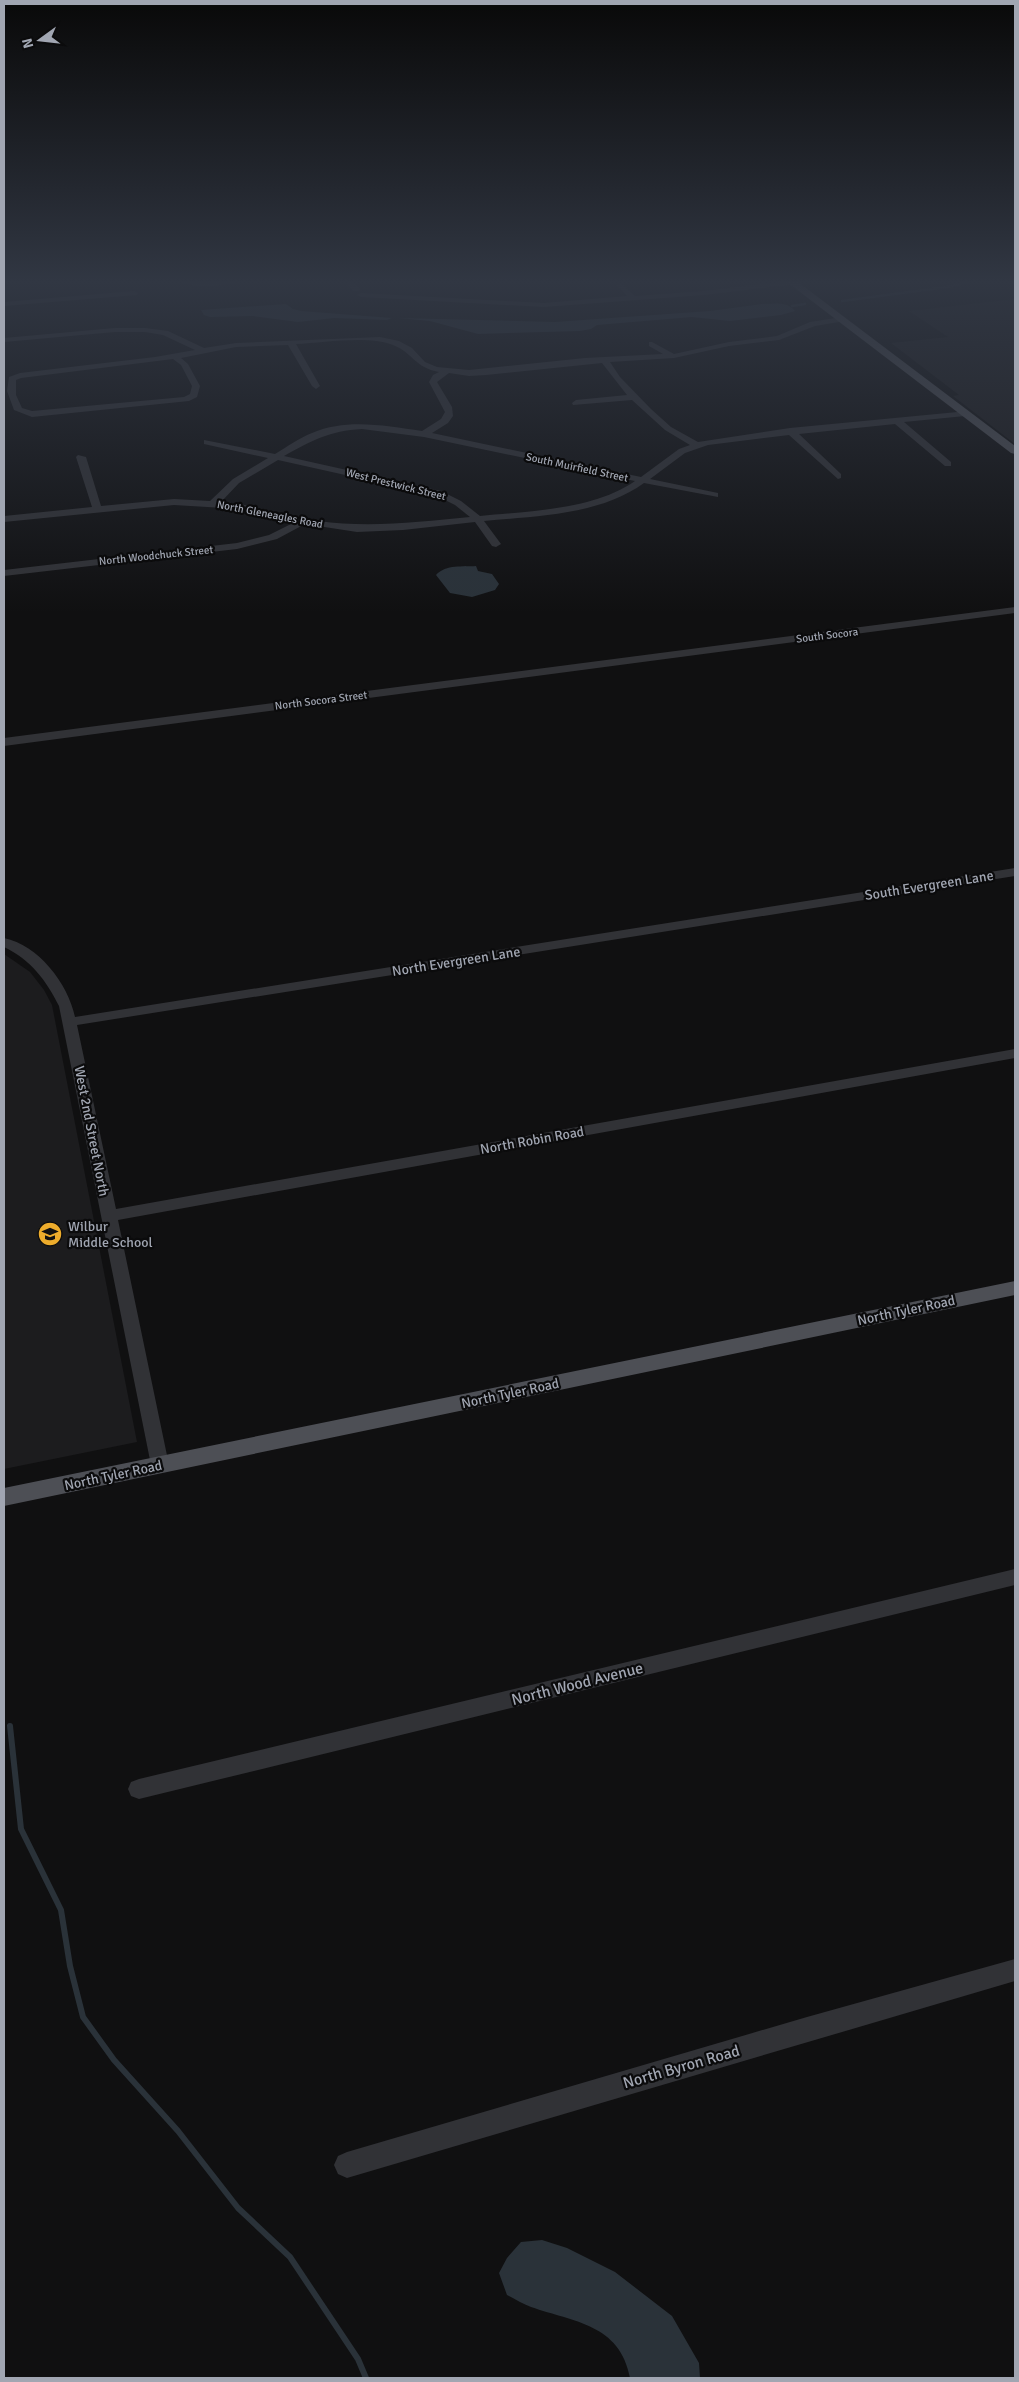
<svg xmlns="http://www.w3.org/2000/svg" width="1019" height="2382" font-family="Signika,sans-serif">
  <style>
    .built { fill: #1c1c1e }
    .water { fill: #2a3239 }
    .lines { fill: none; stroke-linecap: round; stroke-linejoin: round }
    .stream-far1 { stroke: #2a3239; stroke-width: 2.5 }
    .stream { stroke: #2a3239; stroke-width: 6 }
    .minor { fill: #313236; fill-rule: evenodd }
    .major { fill: #4d4f55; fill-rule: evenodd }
    .labels { text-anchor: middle; stroke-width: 4.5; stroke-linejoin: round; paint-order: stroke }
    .far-street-label { font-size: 11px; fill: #a1a6b2; stroke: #0b0b0c }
    .street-label { font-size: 14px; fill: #a1a6b2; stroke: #0b0b0c }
    .poi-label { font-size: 14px; fill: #a1a6b2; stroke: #0b0b0c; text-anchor: start }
    .near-street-label { font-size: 16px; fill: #a1a6b2; stroke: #0b0b0c }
  </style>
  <rect width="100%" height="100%" fill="#101011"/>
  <!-- built -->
  <g class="built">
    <polygon points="1015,299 1015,444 953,396 959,395 891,343 948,337 909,311"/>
    <polygon points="4,954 30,972 44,990 52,1005 137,1442 4,1469"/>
  </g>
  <!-- water -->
  <g class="water">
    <polygon points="286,304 293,309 301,311 392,318 387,320 334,318 298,322 253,316 210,317 204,315 201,310"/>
    <path d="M762,304C774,304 787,301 795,311L781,315L730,321L692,317L597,325L591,329L580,331L478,334L430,321L398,318L555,322L710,311Z"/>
    <path d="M476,566L478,571L492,574L499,584L495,590L472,597L450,593L436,575C446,564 463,567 476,566Z"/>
    <path d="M542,2240L567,2248L615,2272L672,2316L699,2363L700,2378H630C620,2324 574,2322 531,2307C523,2304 515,2299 507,2295L499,2273L507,2258L521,2242Z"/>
  </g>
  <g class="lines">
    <!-- stream-far1 -->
    <g class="stream-far1">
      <polyline points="842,301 947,287 980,279"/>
      <polyline points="792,306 805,304"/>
    </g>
    <!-- stream -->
    <polyline class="stream" points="10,1726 21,1829 61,1910 70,1966 83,2017 114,2060 178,2131 238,2208 290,2257 358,2359 366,2378"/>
    <!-- minor -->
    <g class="minor">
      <path d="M177,279L203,281L255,279L251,281C232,283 192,292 177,279Z"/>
      <polygon points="344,279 352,279 360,289 359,291 353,291"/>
      <polygon points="793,280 796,280 796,284 704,295 544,307 361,297 357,295 361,293 544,303 627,296 617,285 621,283 635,296 704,291"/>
      <polygon points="134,291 138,293 137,295 4,306 4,302"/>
      <path d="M842,317L846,319L845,321L815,326L779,340L729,346L674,358L610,362L620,377L651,409L671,427L698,442L790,428L968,411V415L965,416L904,422L951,462V466H945L895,424L799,434L841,474V478L838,479L789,435L708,445L685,453L650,479L718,493V497L644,483C600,515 537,516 484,521L501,544L496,547L492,546L475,522L403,530L357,532L305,524L277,539L237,549L4,576V570L237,543L269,535L295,522L241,509L174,505L4,522V516L92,507L76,457L78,455L86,457L101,506L174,499L210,501L233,479L268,458L204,444V440L275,454C287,447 299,438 312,433C348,418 385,426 422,431L441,419L445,412L429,382L433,375L439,372C415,368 412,352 393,345C367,335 323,343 296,344L320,386L316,389L312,386L288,345L236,347L181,358L188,364L200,386L197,397L189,401L32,417L14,410L7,391L9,377L20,373L155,357L195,350L163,335L145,332H115L4,342V338L115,328H145L168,331L204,348L236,343L380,337L399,341L412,348L425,362L437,367L469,370L585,358L663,354L649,346V342H652L674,354L729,342L777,336L810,322ZM173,359L181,365L192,386L190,394L184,397L32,411L22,408L16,395V380L21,378ZM602,363L627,395L576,400L572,403L573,405L632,400L665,430L690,445L679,449L641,477L432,433L448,423L453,416L452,407L437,382L449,373L469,376L486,375ZM362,429L424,437L635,481C594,510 528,511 480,516L461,501L441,491L284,456C313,440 329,431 362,429ZM278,460L435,495L455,505L470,517C419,522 369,528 318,521C285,517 254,504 221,502L239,483Z"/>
      <polygon points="1015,607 1015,613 4,746 4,738"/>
      <path d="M1015,868V876L77,1025L116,1209L1015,1049V1058L118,1220L169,1465L167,1470L160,1472L153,1470L151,1465L59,1006C46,980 31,960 4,947V938C38,945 68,983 75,1017Z"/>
      <polygon points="1015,1569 1015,1585 139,1799 131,1796 128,1789 131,1782 139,1779"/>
      <polygon points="1015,1959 1015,1981 347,2178 338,2174 334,2165 338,2156 347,2152 807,2017"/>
    </g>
    <!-- major -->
    <g class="major">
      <polygon points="783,279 794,279 1015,446 1015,454 1011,453"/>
      <polygon points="1015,1281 1015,1295 4,1506 4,1488"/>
    </g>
  </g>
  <!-- sky -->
  <linearGradient id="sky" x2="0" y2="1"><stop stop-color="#090909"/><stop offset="0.46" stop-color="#313743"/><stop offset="1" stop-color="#313743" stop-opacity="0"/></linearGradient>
  <rect width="1019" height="612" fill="url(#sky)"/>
  <!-- icons -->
  <defs>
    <g id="school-disc" transform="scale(1.25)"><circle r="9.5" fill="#edac2c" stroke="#0b0b0c"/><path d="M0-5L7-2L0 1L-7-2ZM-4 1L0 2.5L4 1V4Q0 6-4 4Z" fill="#111"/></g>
  </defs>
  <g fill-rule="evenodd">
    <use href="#school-disc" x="50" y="1234"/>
  </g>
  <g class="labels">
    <!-- far-street labels -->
    <g class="far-street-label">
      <text transform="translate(577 467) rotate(12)" y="4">South Muirfield Street</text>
      <text transform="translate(396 484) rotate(14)" y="4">West Prestwick Street</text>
      <text transform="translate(270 514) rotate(11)" y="4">North Gleneagles Road</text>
      <text transform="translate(156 555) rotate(-6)" y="4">North Woodchuck Street</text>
      <text transform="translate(827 635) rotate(-7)" y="4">South Socora</text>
      <text transform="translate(321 700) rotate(-7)" y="4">North Socora Street</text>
    </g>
    <!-- street labels -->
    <g class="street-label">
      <text transform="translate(929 885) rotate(-9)" y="5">South Evergreen Lane</text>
      <text transform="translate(456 961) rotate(-9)" y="5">North Evergreen Lane</text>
      <text transform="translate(92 1131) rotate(79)" y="5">West 2nd Street North</text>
      <text transform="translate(532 1140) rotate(-10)" y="5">North Robin Road</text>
      <text transform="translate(906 1310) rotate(-12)" y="5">North Tyler Road</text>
      <text transform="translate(510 1393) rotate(-12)" y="5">North Tyler Road</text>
      <text transform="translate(113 1475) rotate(-12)" y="5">North Tyler Road</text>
    </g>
    <!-- poi labels -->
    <g class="poi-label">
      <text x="68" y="1231">Wilbur<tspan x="68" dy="16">Middle School</tspan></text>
    </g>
    <!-- near-street labels -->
    <g class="near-street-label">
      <text transform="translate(577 1683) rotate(-14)" y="6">North Wood Avenue</text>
      <text transform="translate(681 2066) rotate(-16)" y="6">North Byron Road</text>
    </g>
  </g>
  <!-- border -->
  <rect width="1019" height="2382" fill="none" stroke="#a1a6b2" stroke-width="10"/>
  <!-- north arrow -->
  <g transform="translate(40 40) rotate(255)" stroke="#0b0b0c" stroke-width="4" paint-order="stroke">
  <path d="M0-4L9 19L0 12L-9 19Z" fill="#a1a6b2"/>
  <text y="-8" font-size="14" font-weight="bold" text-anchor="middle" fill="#a1a6b2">N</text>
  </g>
</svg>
